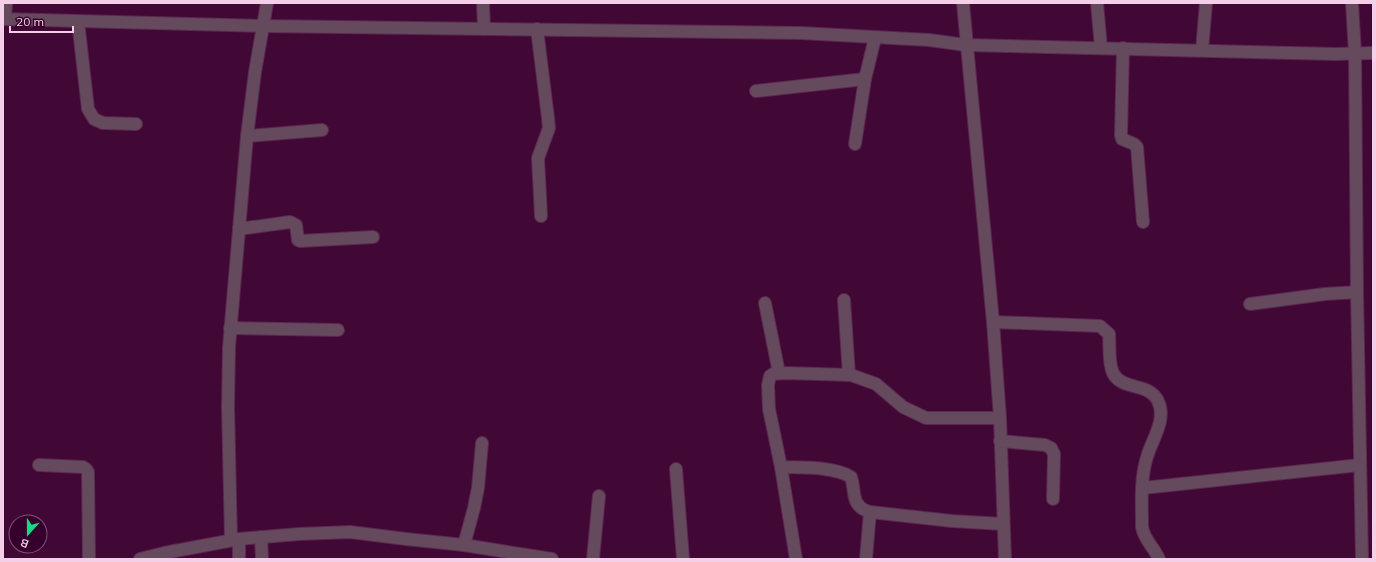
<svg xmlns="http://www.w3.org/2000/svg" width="1376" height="562" font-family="Mulish,sans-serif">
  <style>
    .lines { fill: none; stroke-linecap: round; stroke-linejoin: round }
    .minor-casing { stroke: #5d2752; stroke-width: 14 }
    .minor { stroke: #644a5c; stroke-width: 12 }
  </style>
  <rect width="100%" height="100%" fill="#410735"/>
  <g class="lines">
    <!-- minor casing -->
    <g class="minor-casing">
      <g id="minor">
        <polyline points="483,3 484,29"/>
        <polyline points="963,3 993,322 1000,418 1005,559"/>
        <polyline points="1097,3 1101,48"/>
        <polyline points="1352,3 1355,53 1357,292 1362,559"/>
        <polyline points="3,19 263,26 801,33 929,40 966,45 1335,54 1373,53"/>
        <polyline points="5,19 6,3"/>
        <polyline points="78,21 88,109 94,119 103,123 136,124"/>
        <polyline points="537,29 548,118 549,128 538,158 541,216"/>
        <polyline points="1123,48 1121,135 1122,139 1134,144 1137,147 1143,222"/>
        <polyline points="1202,50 1206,3"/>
        <polyline points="756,91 865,79"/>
        <polyline points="247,136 322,130"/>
        <polyline points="855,144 865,79 875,38"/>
        <polyline points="239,229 290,222 296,225 298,240 300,241 373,237"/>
        <polyline points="844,300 849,375"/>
        <polyline points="765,303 779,373"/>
        <polyline points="1250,304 1325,294 1357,292"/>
        <path d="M993,322L1100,326L1109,334C1110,346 1108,362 1113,373C1122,391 1149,382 1158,401C1167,420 1152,439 1147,457C1140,479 1142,504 1142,527C1144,540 1154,547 1159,559"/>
        <polyline points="230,328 338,330"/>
        <polyline points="1000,441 1045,445 1051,448 1054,454 1053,499"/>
        <polyline points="39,465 83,467 86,469 88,472 89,559"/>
        <path d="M781,467C801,468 833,466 851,477C856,492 850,506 870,512L952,521L1003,524"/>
        <polyline points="676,469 683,559"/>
        <polyline points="1143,488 1360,465"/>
        <polyline points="261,537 262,559"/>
        <polyline points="239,539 239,559"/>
        <polyline points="231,540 228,407 229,347 247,136 255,72 267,3"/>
        <polyline points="464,545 474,508 478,488 482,443"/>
        <polyline points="140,559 164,553 239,539 299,534 350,532 406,539 464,545 552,559"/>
        <polyline points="593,559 599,496"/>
        <polyline points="796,559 781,467 769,409 768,385 770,376 773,374 785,373 851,375 876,384 903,407 926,418 1000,418"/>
        <polyline points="866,559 870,512"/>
      </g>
    </g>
    <!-- minor -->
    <use href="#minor" class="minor"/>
  </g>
  <!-- border -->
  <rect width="1376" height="562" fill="none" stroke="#f3cfe8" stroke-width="8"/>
  <!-- north arrow -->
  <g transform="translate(28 534) rotate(201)"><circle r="19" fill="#35002b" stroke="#815377"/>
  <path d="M0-3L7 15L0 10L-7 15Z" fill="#15d989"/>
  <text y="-6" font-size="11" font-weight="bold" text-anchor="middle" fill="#f3cfe8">B</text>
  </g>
  <!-- scale -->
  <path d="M10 26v6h63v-6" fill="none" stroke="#f3cfe8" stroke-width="2"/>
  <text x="16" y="26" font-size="12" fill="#f3cfe8" stroke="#35002b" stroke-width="3" paint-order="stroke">20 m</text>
</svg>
